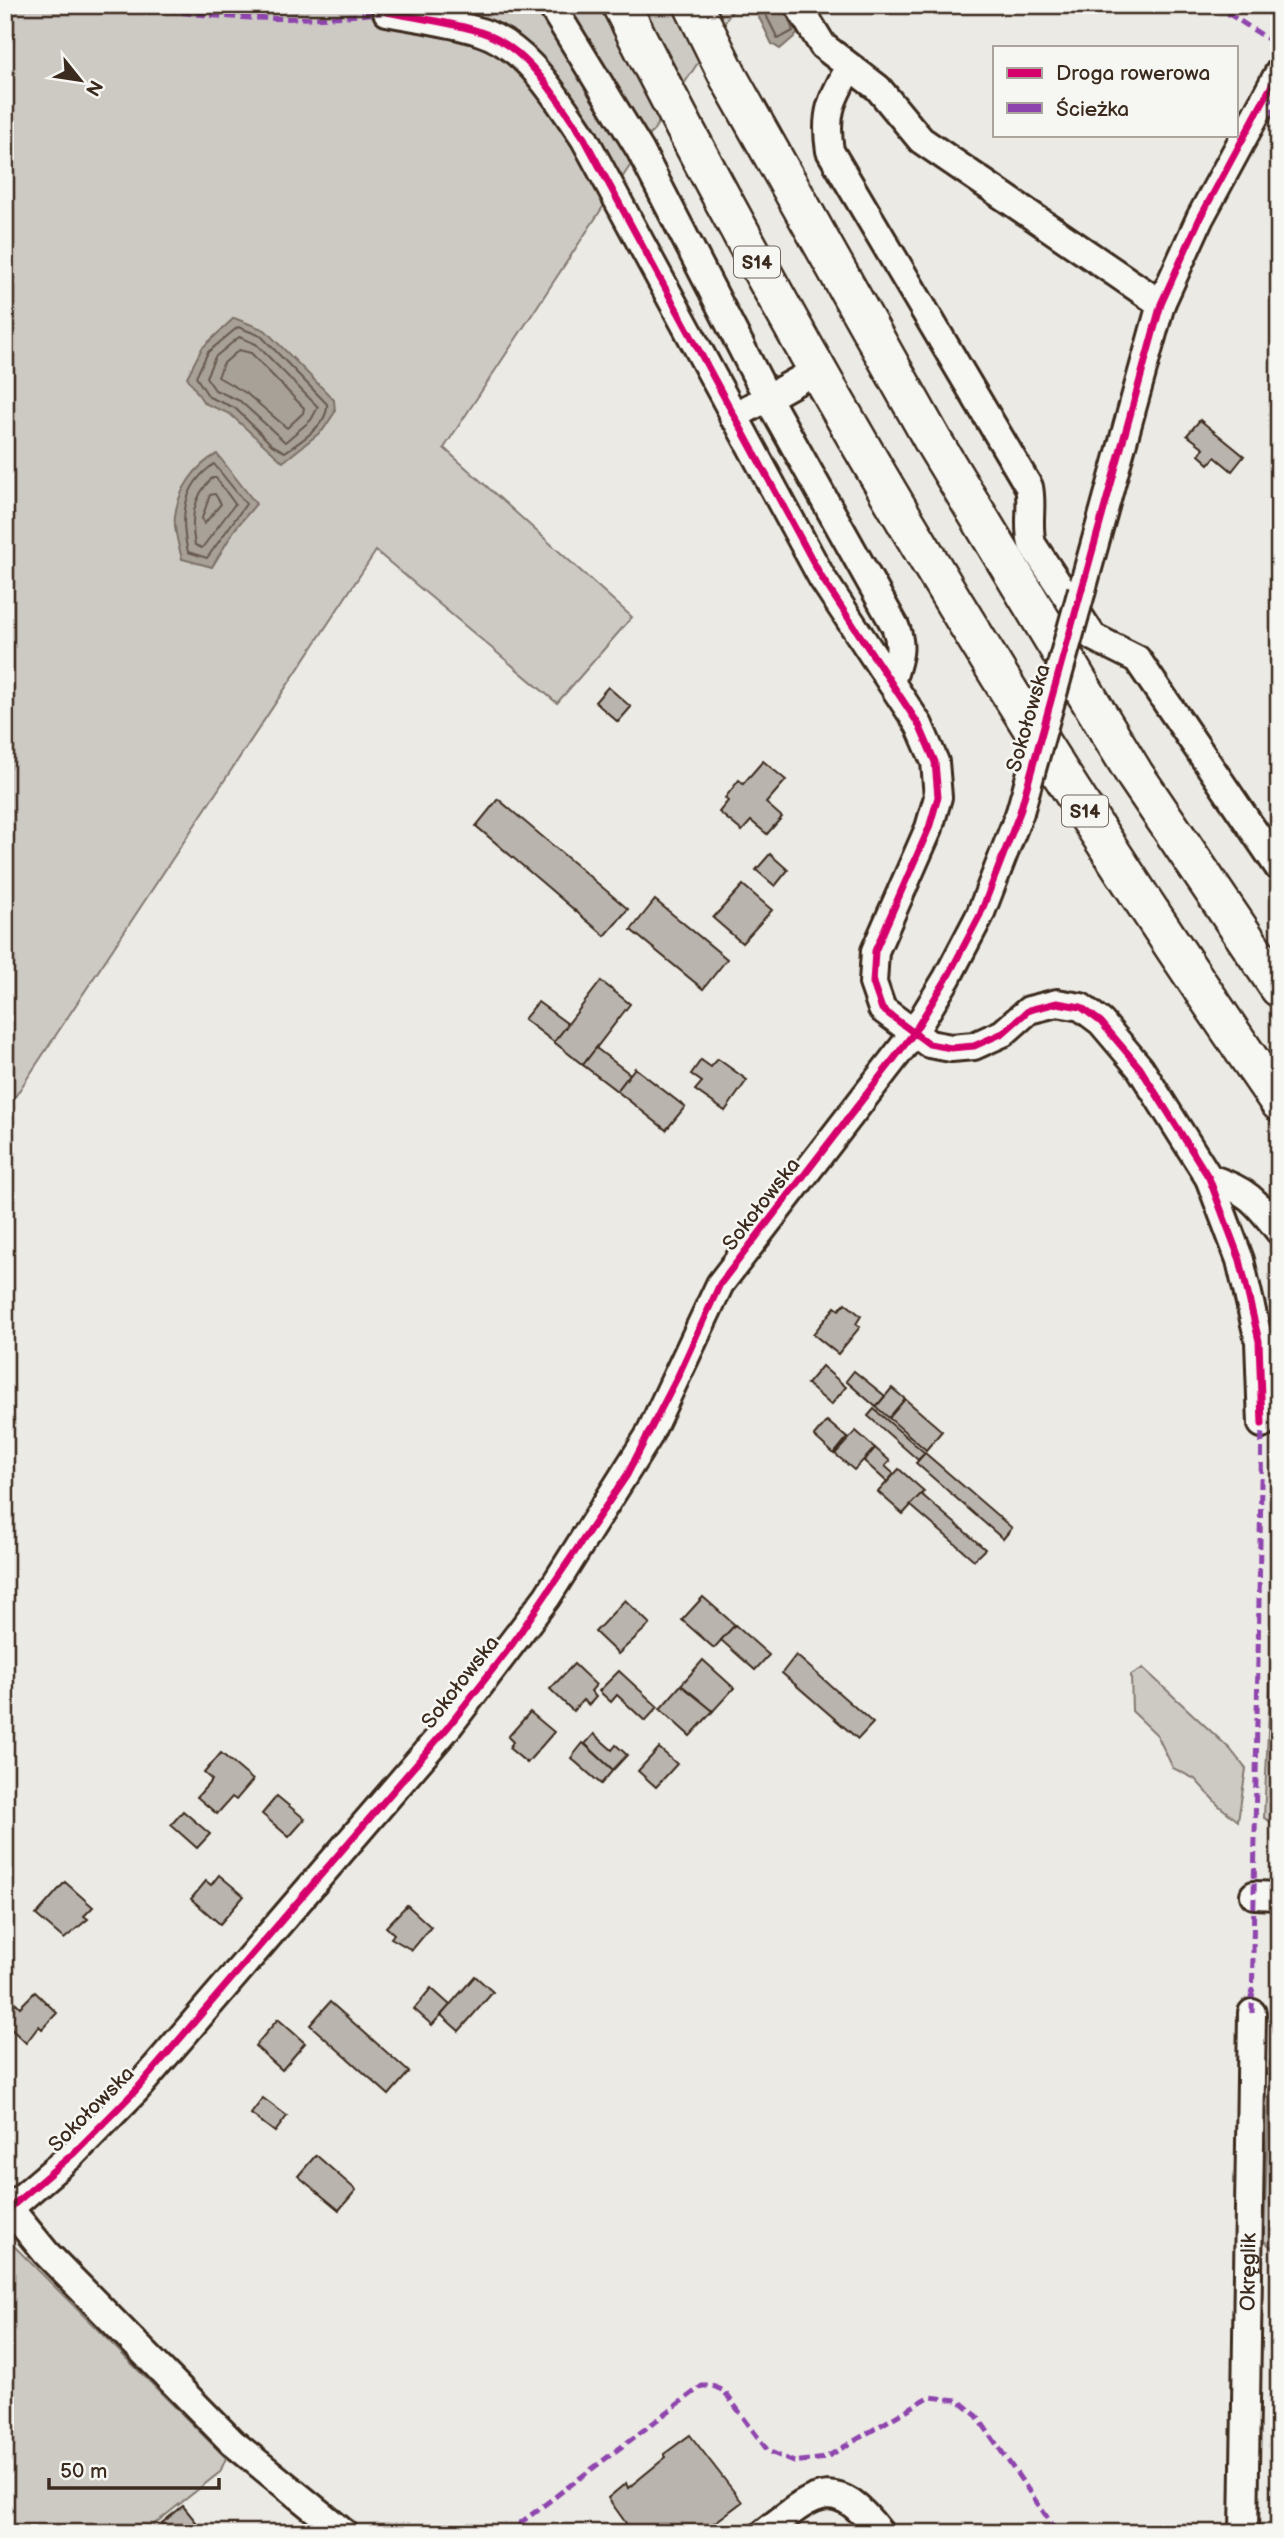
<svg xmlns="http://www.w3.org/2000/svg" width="1284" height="2538" font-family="'Balsamiq Sans',sans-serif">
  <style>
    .green { fill: #cdcac4; stroke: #847a71; stroke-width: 2 }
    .water { fill: #a8a198; stroke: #7c7167; stroke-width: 2 }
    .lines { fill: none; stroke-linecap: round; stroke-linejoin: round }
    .shore { stroke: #675a4f; stroke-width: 2 }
    .building { fill: #bab4ae; stroke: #3b2a1e; stroke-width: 2 }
    .minor-casing { stroke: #3b2a1e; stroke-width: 32 }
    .highway-casing { stroke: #3b2a1e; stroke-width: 42 }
    .minor { stroke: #f6f6f2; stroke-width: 26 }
    .highway { stroke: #f6f6f2; stroke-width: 37 }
    .minor-bridge-casing { stroke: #3b2a1e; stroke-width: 32; stroke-linecap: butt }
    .minor-bridge { stroke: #f6f6f2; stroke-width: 26 }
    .quiet { stroke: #8e44ad; stroke-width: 5; stroke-dasharray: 10 5; stroke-linecap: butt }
    .cycleway-casing { stroke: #f6f6f2; stroke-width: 11 }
    .cycleway { stroke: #d6006c; stroke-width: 7 }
    .labels { text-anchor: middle; stroke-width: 5; stroke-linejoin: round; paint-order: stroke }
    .shield { fill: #f6f6f2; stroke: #73675e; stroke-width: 2 }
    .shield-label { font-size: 19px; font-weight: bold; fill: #3b2a1e }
    .street-label { font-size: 21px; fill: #3b2a1e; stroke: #f6f6f2 }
  </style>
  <rect width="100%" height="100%" fill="#ebeae5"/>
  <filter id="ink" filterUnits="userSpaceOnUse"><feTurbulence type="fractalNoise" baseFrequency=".0143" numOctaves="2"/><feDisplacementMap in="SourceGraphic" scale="14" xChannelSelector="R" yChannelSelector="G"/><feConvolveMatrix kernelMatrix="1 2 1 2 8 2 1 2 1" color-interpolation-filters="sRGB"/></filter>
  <g filter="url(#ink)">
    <!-- green -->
    <g class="green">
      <polygon points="5,5 736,5 444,448 632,617 557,703 376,551 5,1112"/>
      <polygon points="1271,1667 1279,1673 1279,1826 1264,1818"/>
      <polygon points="1143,1668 1230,1749 1246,1769 1238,1821 1218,1805 1195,1779 1173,1768 1157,1735 1132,1711 1131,1675"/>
      <polygon points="1270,2061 1279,2068 1279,2254 1264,2241"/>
      <polygon points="5,2237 226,2458 220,2472 143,2533 5,2533"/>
    </g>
    <!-- water -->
    <g class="water">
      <polygon points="753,5 791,5 801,31 780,49 772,44"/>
      <polygon points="234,318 265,330 334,400 335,412 323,430 283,462 230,414 204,403 187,377 202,348"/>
      <path d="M217,454L256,504L235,529L212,567L182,559C179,546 173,529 175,516C178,490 195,466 217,454Z"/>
    </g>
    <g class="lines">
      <!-- shore -->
      <g class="shore">
        <polyline points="761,5 778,39 793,31 788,17"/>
        <path d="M238,327L261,336L327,404C329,424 299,443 285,452L272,445L235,408L209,397L196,377L208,352Z"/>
        <polygon points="239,337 256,344 318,407 311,420 285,442 240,401 215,390 206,377 215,357"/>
        <polygon points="239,350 251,353 304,408 303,413 287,428 246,393 218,377 223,364"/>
        <path d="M214,464L246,504L207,558L188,552C180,518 182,486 214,464Z"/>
        <path d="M212,478H216L235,504L202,548L195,545C190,519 193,497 212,478Z"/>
        <polygon points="215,494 221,504 204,524 202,518 210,495"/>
      </g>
    </g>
    <!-- building -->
    <g class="building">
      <polygon points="1200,420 1244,456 1232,471 1215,457 1209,464 1199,455 1204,448 1187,435"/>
      <polygon points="608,687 631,707 618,722 595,702"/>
      <polygon points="763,761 786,780 766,803 782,817 767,834 751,821 742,831 719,812 728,801 725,798 739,780 743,784"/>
      <polygon points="498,799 628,909 605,936 476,826"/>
      <polygon points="770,854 788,870 775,886 756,870"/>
      <polygon points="743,885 772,910 742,943 713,918"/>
      <polygon points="655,900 727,959 703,989 631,930"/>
      <polygon points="601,981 630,1004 583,1065 554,1042"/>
      <polygon points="538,1002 568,1024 554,1042 524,1019"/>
      <polygon points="596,1048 630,1074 617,1091 583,1065"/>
      <polygon points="718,1059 747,1080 725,1111 695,1090 702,1082 691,1074 701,1060 711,1067"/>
      <polygon points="635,1068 685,1107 666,1130 617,1091"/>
      <polygon points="845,1303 861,1316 856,1324 860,1327 838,1354 813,1334 835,1307 839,1310"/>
      <polygon points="822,1366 846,1387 831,1405 807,1384"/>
      <polygon points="854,1371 885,1396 876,1407 846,1381"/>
      <polygon points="892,1388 905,1399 889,1418 876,1407"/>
      <polygon points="905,1399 942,1431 926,1450 889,1418"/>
      <polygon points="874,1409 925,1453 918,1460 868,1416"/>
      <polygon points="827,1421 847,1438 834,1454 814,1436"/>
      <polygon points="856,1431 875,1448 854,1470 835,1454"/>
      <polygon points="875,1448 890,1461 885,1466 894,1474 887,1482 864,1461"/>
      <polygon points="925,1453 1012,1528 1003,1539 916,1463"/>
      <polygon points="899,1469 924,1491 903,1514 878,1492"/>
      <polygon points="921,1494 985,1549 974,1560 910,1505"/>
      <polygon points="703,1597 735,1625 714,1648 682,1620"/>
      <polygon points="625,1600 650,1624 618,1654 595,1632"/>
      <polygon points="735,1625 769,1655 755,1670 721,1640"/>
      <polygon points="796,1655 873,1723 858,1739 782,1673"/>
      <polygon points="703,1660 734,1688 713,1711 681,1685"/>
      <polygon points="574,1664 596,1685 591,1691 596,1697 589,1705 583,1700 573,1711 550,1689"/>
      <polygon points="619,1671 658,1707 645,1721 617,1695 611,1702 599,1691"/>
      <polygon points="681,1685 713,1711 690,1736 660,1709"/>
      <polygon points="530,1712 554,1732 527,1763 509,1748 513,1742 508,1737"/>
      <polygon points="594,1734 612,1750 616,1745 627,1755 613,1770 585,1744"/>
      <polygon points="583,1743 613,1770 601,1784 571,1758"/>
      <polygon points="659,1748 677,1764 656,1787 638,1771"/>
      <polygon points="221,1753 253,1780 236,1800 232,1797 217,1814 197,1797 212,1780 204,1773"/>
      <polygon points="277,1796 305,1819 289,1837 262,1814"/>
      <polygon points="183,1811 210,1834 197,1848 171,1825"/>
      <polygon points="219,1875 244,1896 220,1924 191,1899 206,1881 211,1885"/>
      <polygon points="65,1882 93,1907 84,1916 88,1919 64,1939 36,1915"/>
      <polygon points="407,1905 431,1927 412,1950 391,1938 394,1934 386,1927"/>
      <polygon points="475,1976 493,1992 459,2031 441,2015"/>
      <polygon points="431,1988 450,2005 432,2025 414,2009"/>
      <polygon points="35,1992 57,2013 42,2029 39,2026 26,2043 5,2023 5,2014 16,2003 20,2007"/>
      <polygon points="330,2002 409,2072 389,2095 310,2025"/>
      <polygon points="278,2019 305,2043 282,2070 255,2046"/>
      <polygon points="263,2098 287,2116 275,2132 251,2114"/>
      <polygon points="316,2155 356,2190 339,2210 298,2176"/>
      <polygon points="690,2435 742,2502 701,2533 633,2533 608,2498 626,2483 628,2488 666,2457 664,2454"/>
      <polygon points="183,2506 205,2533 170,2533 162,2523"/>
    </g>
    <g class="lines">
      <!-- minor casing -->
      <g class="minor-casing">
        <g id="minor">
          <path d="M551,5L640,150L767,397L895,626C904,647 898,661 891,682"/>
          <polyline points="798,5 823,46 878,88 921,140 1161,304"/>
          <path d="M387,12C417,18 449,22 478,31C528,46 556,98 584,138L822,578L919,725L935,762L938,797L929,828L875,951L873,983L882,1009L929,1044L951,1048L974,1046L1003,1033L1029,1010L1057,1003L1081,1007L1101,1022L1140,1068L1209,1178L1240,1260L1259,1341L1262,1424"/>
          <path d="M849,68C831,100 824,114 830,151L1029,487C1033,506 1027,524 1032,544L1093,637L1137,659L1279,868"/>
          <polyline points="733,417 817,370"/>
          <polyline points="1082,590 1161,304 1200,218 1279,72"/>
          <path d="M1209,1178C1247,1190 1255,1200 1279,1231"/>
          <polyline points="1254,1895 1279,1896"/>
          <polyline points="10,2209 46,2253 232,2442 344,2533"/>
          <polyline points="5,2212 74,2153 135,2091 448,1727 547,1597 648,1437 720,1284 913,1034 947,978 980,915 1020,812"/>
          <path d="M764,2533C815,2493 834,2473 880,2533"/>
          <path id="s1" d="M1244,2533L1252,2013"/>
        </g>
      </g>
      <!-- highway casing -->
      <g class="highway-casing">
        <g id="highway">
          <path d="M621,5C814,386 1036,751 1279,1102"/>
          <polyline points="693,5 729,78 933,441 1135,775 1279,988"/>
        </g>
      </g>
      <!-- minor -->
      <use href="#minor" class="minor"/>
      <!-- highway -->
      <use href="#highway" class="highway"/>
      <!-- minor-bridge casing -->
      <g class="minor-bridge-casing">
        <polyline id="minor-bridge" points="1020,812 1082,590"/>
      </g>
      <!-- minor-bridge -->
      <use href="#minor-bridge" class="minor-bridge"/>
      <!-- quiet -->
      <g class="quiet">
        <path d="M137,5C218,21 306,22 387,12"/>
        <polyline points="1215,5 1279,46"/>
        <polyline points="1269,93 1279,133"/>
        <polyline points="1252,2013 1262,1424"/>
        <polyline points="507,2533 702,2386 713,2386 724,2391 768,2451 794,2462 825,2458 929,2397 958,2400 977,2416 1058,2533"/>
      </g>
      <!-- cycleway casing -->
      <g class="cycleway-casing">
        <g id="cycleway">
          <path d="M387,12C417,18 449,22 478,31C528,46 556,98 584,138L822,578L919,725L935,762L938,797L929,828L875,951L873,983L882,1009L929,1044L951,1048L974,1046L1003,1033L1029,1010L1057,1003L1081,1007L1101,1022L1140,1068L1209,1178L1240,1260L1259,1341L1262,1424"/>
          <polyline points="5,2212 74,2153 135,2091 448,1727 513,1643 627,1475 677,1378 720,1284 913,1034 947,978 980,915 1020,812 1161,304 1200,218 1279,72"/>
        </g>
      </g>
      <!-- cycleway -->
      <use href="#cycleway" class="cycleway"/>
    </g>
  </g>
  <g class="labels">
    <!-- shield labels -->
    <g class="shield">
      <rect x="734" y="246.5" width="46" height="31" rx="5"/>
      <rect x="1062" y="795.5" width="46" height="31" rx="5"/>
    </g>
    <g class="shield-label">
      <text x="757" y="269">S14</text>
      <text x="1085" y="818">S14</text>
    </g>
    <!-- street labels -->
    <g class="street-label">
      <text transform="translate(1028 718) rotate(-74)" y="7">Sokołowska</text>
      <text transform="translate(761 1204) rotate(-52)" y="7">Sokołowska</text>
      <text transform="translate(460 1682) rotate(-52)" y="7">Sokołowska</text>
      <text transform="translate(91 2109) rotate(-45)" y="7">Sokołowska</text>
      <text dy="7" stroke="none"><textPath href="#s1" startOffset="261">Okręglik</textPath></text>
    </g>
  </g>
  <!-- margin -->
  <rect width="1284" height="2538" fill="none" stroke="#f6f6f2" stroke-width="28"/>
  <rect x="14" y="14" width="1256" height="2510" fill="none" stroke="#3b2a1e" stroke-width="2.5" filter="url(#ink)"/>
  <!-- legend -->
  <rect x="993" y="46" width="245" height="91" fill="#f6f6f2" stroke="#aba49d" stroke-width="2"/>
  <rect x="1007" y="68" width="35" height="10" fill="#d6006c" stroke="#aba49d" stroke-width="2"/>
  <text x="1056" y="80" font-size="21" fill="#3b2a1e">Droga rowerowa</text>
  <rect x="1007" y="103" width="35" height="10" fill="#8e44ad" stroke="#aba49d" stroke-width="2"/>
  <text x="1056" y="116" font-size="21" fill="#3b2a1e">Ścieżka</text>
  <!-- north arrow -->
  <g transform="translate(80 80) rotate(120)" stroke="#f6f6f2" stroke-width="5" paint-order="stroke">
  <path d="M0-5L12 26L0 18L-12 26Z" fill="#3b2a1e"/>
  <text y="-10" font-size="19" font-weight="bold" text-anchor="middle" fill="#3b2a1e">N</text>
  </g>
  <!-- scale -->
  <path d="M49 2478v10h170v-10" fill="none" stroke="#3b2a1e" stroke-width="3.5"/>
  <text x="60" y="2478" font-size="21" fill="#3b2a1e" stroke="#f6f6f2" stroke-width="5" paint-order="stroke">50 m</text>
</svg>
